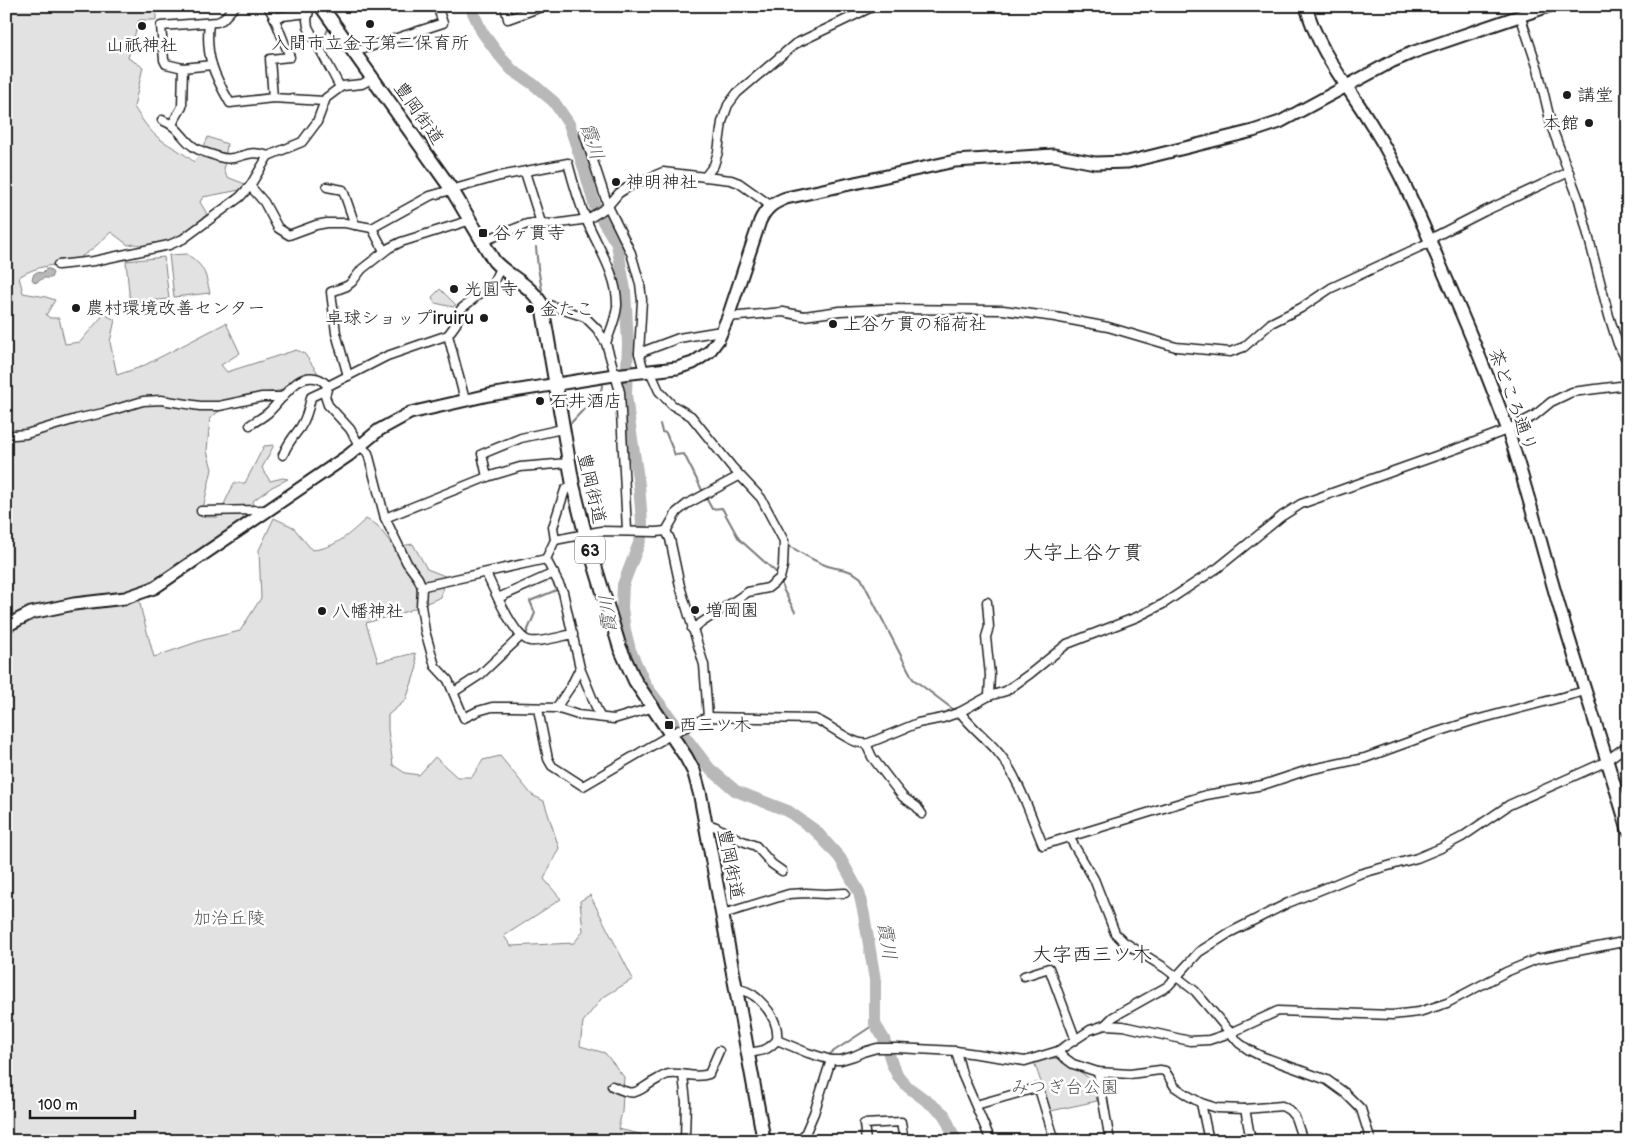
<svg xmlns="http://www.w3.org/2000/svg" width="1634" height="1147" font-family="'Balsamiq Sans','Klee One',sans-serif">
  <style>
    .green { fill: #e2e2e2; stroke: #7f7f7f }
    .water { fill: #b8b8b8; stroke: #7a7a7a }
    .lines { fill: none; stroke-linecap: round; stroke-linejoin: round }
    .stream { stroke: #7a7a7a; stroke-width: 2 }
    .river { stroke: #b8b8b8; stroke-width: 12 }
    .street-casing { stroke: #1c1c1c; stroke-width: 11 }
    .secondary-casing { stroke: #1c1c1c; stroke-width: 15 }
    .primary-casing { stroke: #1c1c1c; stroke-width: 16 }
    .street { stroke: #fff; stroke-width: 8 }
    .secondary { stroke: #fff; stroke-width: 11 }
    .primary { stroke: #fff; stroke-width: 12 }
    .poi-dot { fill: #1c1c1c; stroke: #fff; stroke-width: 2 }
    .labels { text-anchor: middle; stroke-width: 5; stroke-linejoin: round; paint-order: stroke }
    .shield { fill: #fff; stroke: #606060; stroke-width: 1 }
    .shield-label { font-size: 16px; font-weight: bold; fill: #1c1c1c }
    .poi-label { font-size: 18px; fill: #1c1c1c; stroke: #fff; text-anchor: start }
    .street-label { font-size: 18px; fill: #1c1c1c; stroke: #fff }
    .park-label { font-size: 18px; fill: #575757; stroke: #fff }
    .water-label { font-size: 19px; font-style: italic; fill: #5a5a5a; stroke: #fff }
    .quarter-label { font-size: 20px; fill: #1c1c1c; stroke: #fff }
  </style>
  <rect width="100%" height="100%" fill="#fff"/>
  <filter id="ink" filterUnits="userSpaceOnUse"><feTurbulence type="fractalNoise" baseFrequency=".02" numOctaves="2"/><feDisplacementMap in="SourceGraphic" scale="10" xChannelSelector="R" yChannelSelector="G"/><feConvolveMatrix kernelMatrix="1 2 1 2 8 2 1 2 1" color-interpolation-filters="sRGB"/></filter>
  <g filter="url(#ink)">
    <!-- green -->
    <g class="green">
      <path d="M6,6H156V20H139L128,58L143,67L134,107C141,118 149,131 160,139C171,147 183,152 194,162L201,153L208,137L227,144L224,170L227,177L245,184L240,190L203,197L200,202L207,214L178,240L145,246L135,244L128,245L111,232C100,242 89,254 74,260C53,267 39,264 19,277L23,293L46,297L55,300L46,315L50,318H59L65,344L80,342L104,314L115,320L110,342L117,375L141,367L226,323L240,353L221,365L227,372L296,350L304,353L318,373L297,377L285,390L240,396L210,418L207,451L212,469L201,517H218L234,483H245L264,446L274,445L262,468L270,481L283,478L288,479L272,487L254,500L246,521L213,544L155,579L137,588L142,613L154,657L203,640L240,631L261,598L259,550L274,518L293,527L312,550C336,548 349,534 366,519L377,525L394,547L413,544L427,569L445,576L441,597L408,611L366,623L378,662L415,653L417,667L406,700L388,715V730L393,765L405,773L419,775L435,757L457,777H472L483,760L500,756L532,795L544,801L559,848L544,879L561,899L504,936L511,946L574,943L583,931L580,901L590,895L633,979L602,998L583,1022L580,1046L605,1053L624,1077L622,1112L618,1129L640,1134L644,1141H6Z"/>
      <path d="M187,254C205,267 205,272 210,293L174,297L169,255Z"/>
      <polygon points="164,257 169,299 130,303 126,261"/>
      <polygon points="440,289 456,305 453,307 435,303 432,297"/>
      <polygon points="1044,1057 1062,1059 1093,1081 1097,1101 1051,1111 1034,1062"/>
    </g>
    <!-- water -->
    <polygon class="water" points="46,269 50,269 53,273 51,278 44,278 35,283 32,279 34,274 37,272 42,273"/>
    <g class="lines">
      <!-- stream -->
      <g class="stream">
        <polyline points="321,45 329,27"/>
        <polyline points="536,247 538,268 542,290"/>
        <polyline points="660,424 662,432 666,433 675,455 684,454 703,492"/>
        <polyline points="569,425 601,391 603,381"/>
        <polyline points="705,496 712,509 722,508 739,539 778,574"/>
        <polyline points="769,521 778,537"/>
        <polyline points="557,530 568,491"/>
        <path d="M787,545C800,552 812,560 825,565C838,570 850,568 861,578L913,679L954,710"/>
        <polyline points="781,581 783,589 795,612"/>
        <polyline points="525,637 535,613 530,601 559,589"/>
        <polyline points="1076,856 1093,886 1109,929 1114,937 1126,950 1165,972"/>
        <polyline points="1205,1009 1224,1032"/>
        <polyline points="1227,1036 1235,1043"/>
        <polyline points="829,1056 831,1053 875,1024"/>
        <polyline points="1278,1066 1304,1076"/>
        <polyline points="822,1077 827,1060"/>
        <polyline points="1333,1089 1347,1100"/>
      </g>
      <!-- river -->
      <polyline class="river" points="470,6 482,32 499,55 512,70 533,84 554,102 569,124 585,171 596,210 617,244 625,290 628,344 626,394 629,420 639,485 642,522 641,538 623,585 622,608 625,630 630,650 646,686 709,768 736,791 788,811 816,831 840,858 859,892 864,915 875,980 875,1024 884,1039 892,1064 898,1076 908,1087 944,1114 956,1141"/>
      <!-- street casing -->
      <g class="street-casing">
        <g id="street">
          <polyline points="268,6 274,17 290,57 270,59 273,98"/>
          <polyline points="310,6 307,20 308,27 340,87"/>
          <polyline points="505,6 508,19 544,6"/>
          <polyline points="1520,15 1538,69 1552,128 1579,200 1609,316 1618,344 1628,363"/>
          <polyline points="274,17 308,13"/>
          <path d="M209,23C205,56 214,75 230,103L273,98L324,101"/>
          <polyline points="354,52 443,23 437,6"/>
          <polyline points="212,65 183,68 166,64 164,60 161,26 217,22 222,20 235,6"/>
          <path d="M162,120C180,127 181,138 194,147C201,152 211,154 219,157C238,163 247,147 268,156"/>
          <polyline points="172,124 182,107 183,68"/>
          <polyline points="584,133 608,206 631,253 640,284 642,300 639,353 644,372"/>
          <polyline points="525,172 541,223"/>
          <polyline points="705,177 714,165 718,152 722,122 728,105 737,93 795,44 874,6"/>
          <path d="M250,186L264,202L278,228L289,235L316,225L327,223H345L372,228L430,196L500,176L568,163C573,182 578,200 586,219C597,246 618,275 617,306C616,319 610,331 606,343"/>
          <polyline points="327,187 343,190 355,225"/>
          <polyline points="372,228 384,251"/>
          <polyline points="483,241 527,224 535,223 554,224 588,219 607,207 619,193 630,186 663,172 731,180 739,183 770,205"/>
          <polyline points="58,265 94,261 169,245 183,239 240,197 250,186 268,156 302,142 317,122 326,98 342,86 362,84 373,78"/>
          <polyline points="500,268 493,283 461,309 456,324 448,335 387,356 328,386 325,396 328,405 350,429 359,445 368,453 385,518 407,563 418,578 422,587 421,606 425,631 435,666 448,680 464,718 478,711 492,707 512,707 556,708 578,715 614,719 651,708"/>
          <polyline points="542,305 549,305 585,317 597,329 606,343 620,392 627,530"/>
          <polyline points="728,317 783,312 804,316 840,311 882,309 1003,310 1055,317 1108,327 1176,347 1230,352 1244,347 1271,323 1301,308 1331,288 1426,244 1436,236 1485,211 1569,172"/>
          <polyline points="448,335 465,400"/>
          <polyline points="639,353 679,338 721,331"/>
          <polyline points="650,371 659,391 672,405 691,416 732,467 761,498 784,541 783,566 780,578 768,588 748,592 692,629"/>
          <polyline points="348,376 336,333 331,292 347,286 352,282 362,269 389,248 401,242 471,220"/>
          <path d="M250,425C257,420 264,417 270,411C283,399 297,371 319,379C322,380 326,384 328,386"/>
          <polyline points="14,435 26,434 76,419 103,413 143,401 161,400 200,406 219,406 262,397 283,397"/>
          <path d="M283,455C287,444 293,437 300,428C306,419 309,408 311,397L326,390"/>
          <polyline points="487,477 482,454 521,438 562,429"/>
          <polyline points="201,511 269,510"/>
          <polyline points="385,518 487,477 520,467 568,463"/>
          <polyline points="666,531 670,539 680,586 704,665 708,717"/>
          <polyline points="666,531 677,512 687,504 739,476"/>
          <polyline points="555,540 601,531 656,532 666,531"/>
          <polyline points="546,559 563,592 580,668 571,686 556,708"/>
          <polyline points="546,559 555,540 553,527 565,490 573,485"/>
          <path d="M486,573C493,588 515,639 530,641C538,643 563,636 573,634"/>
          <polyline points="422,589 424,586 546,559"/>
          <polyline points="498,598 554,573"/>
          <polyline points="987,602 989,627 986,637 990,675 989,696"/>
          <polyline points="580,668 600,717"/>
          <polyline points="454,692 480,675 520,637"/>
          <path d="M538,709L548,759L552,766L583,786L677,731L708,717L815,719C830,724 853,747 869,743L918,723L943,718L960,712L989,696L1006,691L1031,673L1067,644L1137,617L1163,604L1219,567L1282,516L1301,504L1464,446L1507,430L1534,416L1551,402L1572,392L1628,385"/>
          <path d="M960,712C971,727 985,737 997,751C1017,773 1031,817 1043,845L1206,795L1263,785L1308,770L1365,758L1428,735L1472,721L1585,691"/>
          <polyline points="866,744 872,757 895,787 903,797 917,807 922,814"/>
          <polyline points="705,823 716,827 740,840 756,846 772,864 782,871"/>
          <polyline points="1069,837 1094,879 1115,933 1124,942 1165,968 1195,991 1239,1043 1249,1050 1261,1056 1327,1080 1345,1093 1361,1109 1371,1141"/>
          <polyline points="723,914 789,894 806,893 825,894 845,893"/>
          <polyline points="1024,976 1049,968 1075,1038"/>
          <path d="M735,988C743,990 751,992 757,998C769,1009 779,1024 777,1040C767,1051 762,1051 748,1053"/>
          <polyline points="1105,1025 1113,1017 1168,986 1199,952 1229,933 1288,903 1335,884 1359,874 1417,858 1441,848 1462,837 1509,805 1603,763 1628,745"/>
          <polyline points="777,1040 808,1053 831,1060 841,1060 854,1056 863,1052 877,1048 897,1048 956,1051 1025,1061 1058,1051 1090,1030 1105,1025 1123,1026 1190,1041 1209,1040 1230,1033 1278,1011 1392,1015 1419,1012 1447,1003 1506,972 1537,959 1628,941"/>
          <polyline points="956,1051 962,1074 991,1141"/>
          <polyline points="1058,1051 1062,1056 1073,1064 1098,1072 1130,1074 1160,1070 1165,1071 1175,1087 1187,1095 1201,1103 1217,1108 1245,1109 1282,1106 1289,1110 1295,1117 1303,1141"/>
          <polyline points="1098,1072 1110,1141"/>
          <polyline points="683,1075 686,1102 685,1139 686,1141"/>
          <path d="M612,1086C639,1099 636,1090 658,1079C662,1077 666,1074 669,1074C683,1072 695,1079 709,1074L719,1051"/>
          <polyline points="1201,1103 1209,1141"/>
          <polyline points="976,1105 1036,1088 1039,1089 1055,1141"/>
          <polyline points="1245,1109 1251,1141"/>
          <polyline points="802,1141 814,1113 831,1060"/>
          <polyline points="866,1141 864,1124 901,1122 904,1141"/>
        </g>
      </g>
      <!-- secondary casing -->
      <g class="secondary-casing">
        <g id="secondary">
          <path d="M1306,6C1318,52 1349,87 1373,127C1401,172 1422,222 1443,271C1466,323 1488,375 1507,428C1528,490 1543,554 1562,616C1584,688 1607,758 1628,830"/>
          <path d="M6,626L31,613L74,604L125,598L154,588L349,455L379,430L410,413L489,395L614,375L677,368L693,363L709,352L718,340L728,317L760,221C766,208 773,203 786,198L955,161L1054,155L1095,163L1128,162L1253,131L1280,122L1393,61L1414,52L1549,6"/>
        </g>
      </g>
      <!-- primary casing -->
      <g class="primary-casing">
        <path id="primary" d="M321,6L452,190L494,261C509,277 531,285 542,305L573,485L585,533L620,648L635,681L686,757L694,772L700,794L764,1141"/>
      </g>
      <!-- street -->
      <use href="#street" class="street"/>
      <!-- secondary -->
      <use href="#secondary" class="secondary"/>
      <!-- primary -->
      <use href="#primary" class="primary"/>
    </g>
  </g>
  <!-- markers -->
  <g class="poi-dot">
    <circle cx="370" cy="24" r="5"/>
    <circle cx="142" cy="26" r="5"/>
    <circle cx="1567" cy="95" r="5"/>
    <circle cx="1589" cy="123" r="5"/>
    <circle cx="616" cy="182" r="5"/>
    <rect x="478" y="228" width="10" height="10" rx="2.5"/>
    <circle cx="454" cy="289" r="5"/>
    <circle cx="76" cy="308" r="5"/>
    <circle cx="530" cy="309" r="5"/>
    <circle cx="484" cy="318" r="5"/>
    <circle cx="833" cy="324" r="5"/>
    <circle cx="540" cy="401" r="5"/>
    <circle cx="695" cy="610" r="5"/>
    <circle cx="322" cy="611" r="5"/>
    <rect x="664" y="720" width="10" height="10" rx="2.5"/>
  </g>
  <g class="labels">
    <!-- shield labels -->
    <rect class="shield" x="575" y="536.5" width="30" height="27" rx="4"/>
    <g class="shield-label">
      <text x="590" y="556">63</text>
    </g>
    <!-- poi labels -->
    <g class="poi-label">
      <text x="370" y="49" text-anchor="middle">入間市立金子第二保育所</text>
      <text x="142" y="51" text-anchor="middle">山祇神社</text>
      <text x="1577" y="101">講堂</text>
      <text x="1579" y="129" text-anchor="end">本館</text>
      <text x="626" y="188">神明神社</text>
      <text x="493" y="239">谷ヶ貫寺</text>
      <text x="464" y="295">光圓寺</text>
      <text x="86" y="314">農村環境改善センター</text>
      <text x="540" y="315">金たこ</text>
      <text x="474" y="324" text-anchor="end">卓球ショップiruiru</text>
      <text x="843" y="330">上谷ケ貫の稲荷社</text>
      <text x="550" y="407">石井酒店</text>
      <text x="705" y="616">増岡園</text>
      <text x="332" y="617">八幡神社</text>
      <text x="679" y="731">西三ツ木</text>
    </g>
    <!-- street labels -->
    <g class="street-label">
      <text transform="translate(419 113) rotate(55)" y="6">豊岡街道</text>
      <text transform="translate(1513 400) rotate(70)" y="6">茶どころ通り</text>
      <text transform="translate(592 488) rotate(77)" y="6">豊岡街道</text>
      <text transform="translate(731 864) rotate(79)" y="6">豊岡街道</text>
    </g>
    <!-- park labels -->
    <g class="park-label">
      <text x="229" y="924">加治丘陵</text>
      <text x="1065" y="1093">みつぎ台公園</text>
    </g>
    <!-- water labels -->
    <g class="water-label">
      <text transform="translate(593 141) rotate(72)" y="7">霞川</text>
      <text transform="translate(607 614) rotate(-95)" y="7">霞川</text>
      <text transform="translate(888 941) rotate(81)" y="7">霞川</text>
    </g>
    <!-- quarter labels -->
    <g class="quarter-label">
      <text x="1083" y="559">大字上谷ケ貫</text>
      <text x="1092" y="961">大字西三ツ木</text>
    </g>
  </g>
  <!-- margin -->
  <rect width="1634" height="1147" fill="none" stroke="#fff" stroke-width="25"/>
  <rect x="12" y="12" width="1609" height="1122" fill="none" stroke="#1c1c1c" stroke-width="2" filter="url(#ink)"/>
  <!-- scale -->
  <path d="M30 1110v8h105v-8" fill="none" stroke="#1c1c1c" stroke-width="2.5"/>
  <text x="38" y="1110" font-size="15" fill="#1c1c1c" stroke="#ffffff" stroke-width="4" paint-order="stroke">100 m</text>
</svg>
